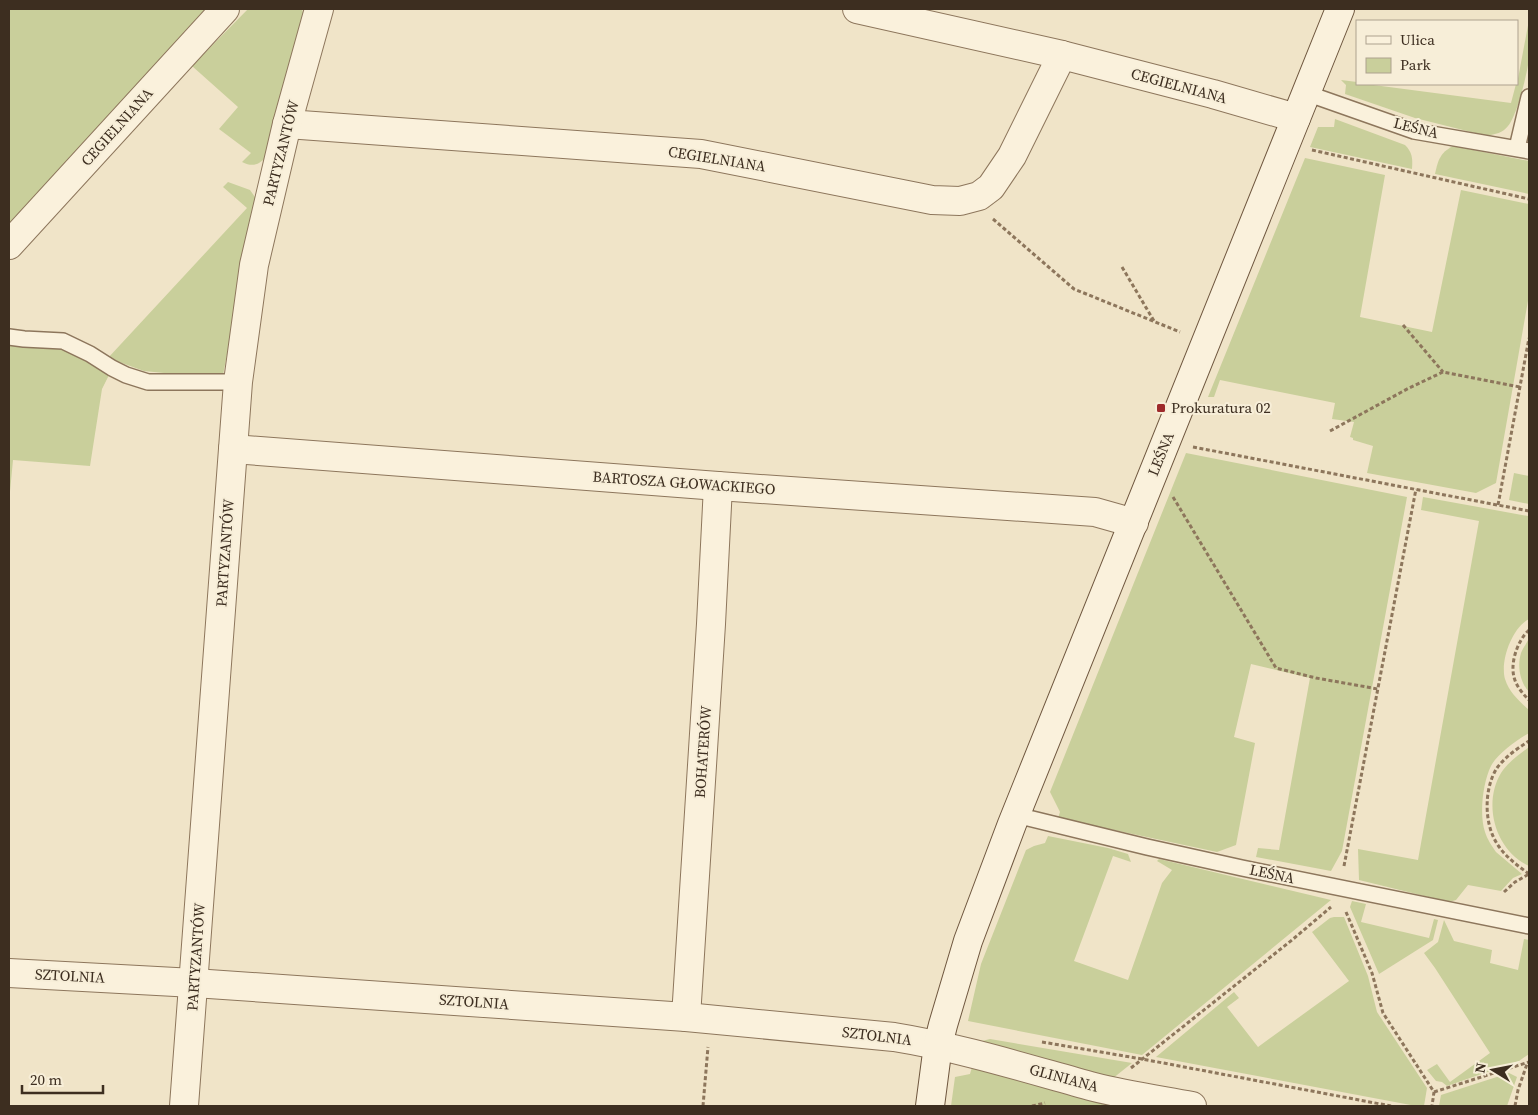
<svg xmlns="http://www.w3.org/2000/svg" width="1538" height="1115" font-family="'Source Serif 4',serif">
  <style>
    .green { fill: #c9cf9b }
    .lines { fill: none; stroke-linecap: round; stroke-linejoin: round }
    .lane-casing { stroke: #8d765c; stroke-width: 18 }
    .street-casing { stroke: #8d765c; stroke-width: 30 }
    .secondary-casing { stroke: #6f573f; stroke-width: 30 }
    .path { stroke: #8d765c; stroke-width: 3; stroke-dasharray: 4 2.5; stroke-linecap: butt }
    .lane { stroke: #faf1dc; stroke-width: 15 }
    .street { stroke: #faf1dc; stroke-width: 28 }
    .secondary { stroke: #faf1dc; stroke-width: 28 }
    .poi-dot { fill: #9e2a2b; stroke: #f7eed8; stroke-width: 2 }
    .labels { text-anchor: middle; stroke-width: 4; stroke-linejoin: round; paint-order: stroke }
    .street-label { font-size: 15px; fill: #3d2e20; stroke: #f7eed8 }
    .poi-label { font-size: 15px; fill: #3d2e20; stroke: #f7eed8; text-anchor: start }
  </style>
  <rect width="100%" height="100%" fill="#f0e4c8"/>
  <!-- green -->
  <g class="green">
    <polygon points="9,9 208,9 9,224"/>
    <path d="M248,9H302L303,13L268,155C260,164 254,168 242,162L251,153L219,129L238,107L192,66Z"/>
    <path d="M1529,20C1529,32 1531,46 1529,59C1527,74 1517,116 1508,126C1503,133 1495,134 1487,136L1415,118L1345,94L1346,85L1341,80L1357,82V84H1366L1511,103L1516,84H1517Z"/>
    <path d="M1335,119L1405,145C1412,152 1413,158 1412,169L1310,147L1318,127H1334Z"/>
    <path d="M1453,146L1529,161V194L1435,174C1438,160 1440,153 1453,146Z"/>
    <polygon points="1305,158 1385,175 1360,317 1432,332 1461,190 1529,204 1529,295 1496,483 1476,493 1367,473 1373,446 1353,440 1353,438 1350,437 1354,422 1332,419 1335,403 1220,380 1214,397 1208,397"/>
    <polygon points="228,182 250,190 257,200 223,375 174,374 144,371 108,358 247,208 223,187"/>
    <polygon points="9,342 65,349 85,358 109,375 102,389 90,466 13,460 9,502"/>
    <polygon points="1186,453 1407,497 1342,851 1331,871 1256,857 1258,848 1279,850 1310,678 1251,664 1234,737 1255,743 1236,845 1217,852 1058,818 1060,812 1050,792"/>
    <polygon points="1514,473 1529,476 1529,504 1509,500"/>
    <path d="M1423,497L1528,516L1529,619C1512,628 1500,661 1505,679C1509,692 1519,701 1529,710V733C1517,740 1497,754 1491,766C1483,782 1479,814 1485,832C1487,839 1492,846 1496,852L1522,874L1513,878L1501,891L1468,885L1456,900L1449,902L1359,880L1358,849L1418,860L1479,521L1421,510Z"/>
    <path d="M1529,638V692C1520,682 1517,666 1521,653C1523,648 1527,643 1529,638Z"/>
    <path d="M1529,747V866C1496,851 1482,805 1501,773C1508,762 1519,755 1529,747Z"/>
    <polygon points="1048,836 1108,848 1128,854 1131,862 1113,856 1074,961 1128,980 1162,883 1172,870 1157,861 1159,859 1331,900 1142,1055 968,1021 981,964 1026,850 1034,846 1045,843"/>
    <polygon points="1352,901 1366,904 1361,922 1429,938 1434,919 1438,920 1433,940 1379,974 1350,907"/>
    <polygon points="1334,917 1344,917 1368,976 1377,1012 1427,1088 1424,1106 1416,1106 1156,1057 1234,992 1239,998 1227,1007 1258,1047 1349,981 1312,932 1330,918"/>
    <polygon points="1444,920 1454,941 1492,950 1490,963 1518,970 1524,939 1529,940 1529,1054 1519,1061 1447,1086 1442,1082 1436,1081 1427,1070 1437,1064 1450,1082 1490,1053 1435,968 1424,953 1438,942"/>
    <polygon points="990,1039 1132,1063 1112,1079 974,1043"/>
    <polygon points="972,1067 1087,1100 1122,1106 951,1106 955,1077 970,1074"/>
    <polygon points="1509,1073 1517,1077 1507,1106 1439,1106 1441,1095"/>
  </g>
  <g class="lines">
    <!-- lane casing -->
    <g class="lane-casing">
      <g id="lane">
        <polyline points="1306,93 1414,131 1529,151"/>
        <polyline points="1517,148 1529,97"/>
        <polyline points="9,337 24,339 63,341 90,354 112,368 126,375 148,382 238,382"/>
        <polyline points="1016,815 1147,847 1242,868 1529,926"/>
      </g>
    </g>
    <!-- street casing -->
    <g class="street-casing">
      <g id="street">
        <polyline points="857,9 1062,55 1213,94 1296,118"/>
        <polyline points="287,124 701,154 932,200 960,201 979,196 991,187 1012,156 1062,55"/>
        <polyline points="9,245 225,9"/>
        <polyline points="233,449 718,486 1095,512 1134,523"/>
        <path d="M9,973L194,983L686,1017L894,1037C962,1048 1028,1069 1094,1087C1126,1095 1160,1100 1192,1106"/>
        <polyline points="686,1017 711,624 718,486"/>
        <polyline points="184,1106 238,382 254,265 287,124 319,9"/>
      </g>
    </g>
    <!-- secondary casing -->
    <g class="secondary-casing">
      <polyline id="secondary" points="930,1106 938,1045 943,1025 968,941 1012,824 1340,9"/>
    </g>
    <!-- path -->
    <g class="path">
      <polyline points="1312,150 1529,199"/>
      <polyline points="993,219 1074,289 1180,332"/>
      <polyline points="1122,267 1154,321"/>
      <polyline points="1403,325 1443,372"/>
      <polyline points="1330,431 1409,388 1443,372 1520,387"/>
      <polyline points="1193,447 1529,511"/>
      <polyline points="1173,497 1276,668 1316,678 1378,689"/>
      <polyline points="1498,505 1529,338"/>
      <path d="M1529,630C1518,640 1510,662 1514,677C1516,686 1523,694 1529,700"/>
      <polyline points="1344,866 1416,489"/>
      <path d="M1529,874C1517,865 1504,856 1496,842C1484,822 1484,788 1497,768C1505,757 1518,748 1529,741"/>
      <polyline points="1504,892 1515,882 1529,874"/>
      <polyline points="1346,912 1372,973 1383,1013 1434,1092 1432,1106"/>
      <polyline points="1042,1042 1142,1059 1391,1106"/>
      <polyline points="1131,1068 1292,940 1331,907"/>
      <polyline points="1434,1092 1529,1062"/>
      <polyline points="703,1106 708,1047"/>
      <polyline points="1032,1106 1045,1103"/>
      <polyline points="1515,1106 1518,1090 1527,1064"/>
    </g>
    <!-- lane -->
    <use href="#lane" class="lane"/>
    <!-- street -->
    <use href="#street" class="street"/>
    <!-- secondary -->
    <use href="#secondary" class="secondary"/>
  </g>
  <!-- markers -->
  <rect class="poi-dot" x="1156" y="403" width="10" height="10" rx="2.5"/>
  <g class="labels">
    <!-- street labels -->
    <g class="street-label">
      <text transform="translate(1179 86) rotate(15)" y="5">CEGIELNIANA</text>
      <text transform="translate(117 127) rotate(-48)" y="5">CEGIELNIANA</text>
      <text transform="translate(1416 128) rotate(14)" y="5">LEŚNA</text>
      <text transform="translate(281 153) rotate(-76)" y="5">PARTYZANTÓW</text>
      <text transform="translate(717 159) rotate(9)" y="5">CEGIELNIANA</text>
      <text transform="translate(1161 454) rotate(-68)" y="5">LEŚNA</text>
      <text transform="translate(684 483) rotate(4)" y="5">BARTOSZA GŁOWACKIEGO</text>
      <text transform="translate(225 553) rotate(-86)" y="5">PARTYZANTÓW</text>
      <text transform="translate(703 752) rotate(-86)" y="5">BOHATERÓW</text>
      <text transform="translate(1272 874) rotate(12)" y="5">LEŚNA</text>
      <text transform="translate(196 957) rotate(-86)" y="5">PARTYZANTÓW</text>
      <text transform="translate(70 976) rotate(3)" y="5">SZTOLNIA</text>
      <text transform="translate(474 1002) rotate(4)" y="5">SZTOLNIA</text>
      <text transform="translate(877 1036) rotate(7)" y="5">SZTOLNIA</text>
      <text transform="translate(1064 1078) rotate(15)" y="5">GLINIANA</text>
    </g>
    <!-- poi labels -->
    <g class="poi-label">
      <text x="1171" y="413">Prokuratura 02</text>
    </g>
  </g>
  <!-- border -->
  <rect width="1538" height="1115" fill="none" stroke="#3d2e20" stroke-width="20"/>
  <!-- legend -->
  <rect x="1356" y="20" width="162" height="65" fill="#f7eed8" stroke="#ada18e"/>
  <rect x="1366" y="36" width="25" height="8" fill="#faf1dc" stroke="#ada18e"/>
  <text x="1400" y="45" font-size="15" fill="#3d2e20">Ulica</text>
  <rect x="1366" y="58" width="25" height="15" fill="#c9cf9b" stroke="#ada18e"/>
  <text x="1400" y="70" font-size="15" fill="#3d2e20">Park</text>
  <!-- north arrow -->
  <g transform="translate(1493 1070) rotate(280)" stroke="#f7eed8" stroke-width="4" paint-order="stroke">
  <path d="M0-4L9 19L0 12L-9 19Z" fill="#3d2e20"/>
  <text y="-8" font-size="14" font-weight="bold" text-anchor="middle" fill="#3d2e20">N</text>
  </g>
  <!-- scale -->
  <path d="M22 1085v8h81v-8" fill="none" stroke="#3d2e20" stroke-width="2.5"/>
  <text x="30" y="1085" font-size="15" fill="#3d2e20" stroke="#f7eed8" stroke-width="4" paint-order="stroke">20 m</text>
</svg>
